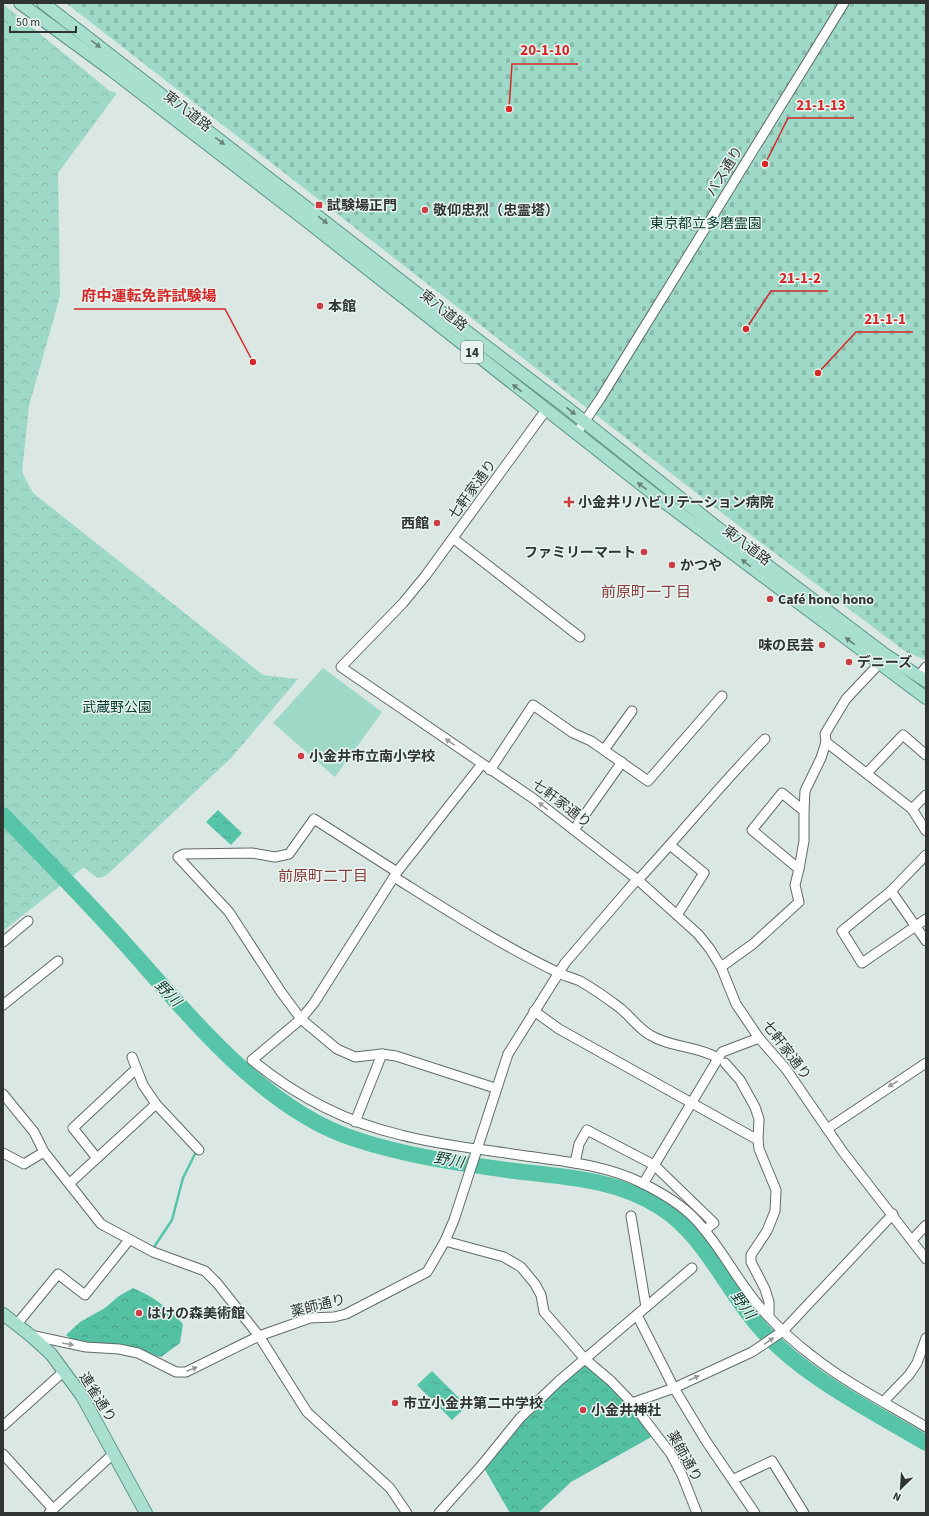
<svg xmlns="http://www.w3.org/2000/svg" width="929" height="1516" font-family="'Source Sans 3','Noto Sans JP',sans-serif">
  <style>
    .grass { fill: #9dd9c6 }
    .forest { fill: url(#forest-crowns) }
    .cemetery { fill: url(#cemetery-stones) }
    .park { fill: url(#park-crowns) }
    .water { fill: url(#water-ripples) }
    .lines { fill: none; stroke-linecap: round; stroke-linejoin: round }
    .stream { stroke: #56c4a6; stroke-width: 2.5 }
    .river { stroke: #56c4a6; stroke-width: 16 }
    .minor-casing { stroke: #616c68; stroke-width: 11 }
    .major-casing { stroke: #5a9584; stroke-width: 14 }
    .minor { stroke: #fff; stroke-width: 9 }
    .major { stroke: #a9dfcf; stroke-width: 12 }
    .oneway { fill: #668279 }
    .oneway2 { fill: #989a99 }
    .poi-dot { fill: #cc3d43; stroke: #e8f4f0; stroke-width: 1.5 }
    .labels { text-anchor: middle; stroke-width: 3; stroke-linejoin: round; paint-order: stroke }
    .shield { fill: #e8f4f0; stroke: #676e6c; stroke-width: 1 }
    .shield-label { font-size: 13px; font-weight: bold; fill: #303533 }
    .street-label { font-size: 14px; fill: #303533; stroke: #e8f4f0 }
    .poi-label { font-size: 14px; font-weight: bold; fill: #303533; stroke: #e8f4f0; text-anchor: start }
    .park-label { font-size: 14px; fill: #05392d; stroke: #e8f4f0 }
    .neighbourhood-label { font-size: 15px; fill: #873e3d; stroke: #e8f4f0 }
    .water-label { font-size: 15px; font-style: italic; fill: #124236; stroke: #e8f4f0 }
    .leader { fill: none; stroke: #d62828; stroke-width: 1.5 }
    .callout-dot { fill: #d62828; stroke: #e8f4f0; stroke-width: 1.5 }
    .callout-label { font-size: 15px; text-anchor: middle; font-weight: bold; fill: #d62828; stroke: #e8f4f0; stroke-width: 3; stroke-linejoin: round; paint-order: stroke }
  </style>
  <defs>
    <pattern id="forest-crowns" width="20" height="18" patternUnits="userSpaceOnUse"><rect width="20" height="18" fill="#54c1a3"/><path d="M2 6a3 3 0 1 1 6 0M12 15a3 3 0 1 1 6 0" fill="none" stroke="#469e85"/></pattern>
    <pattern id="cemetery-stones" width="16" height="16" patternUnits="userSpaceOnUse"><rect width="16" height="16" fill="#9dd9c6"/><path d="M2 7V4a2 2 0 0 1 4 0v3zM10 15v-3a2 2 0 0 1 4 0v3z" fill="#88bbab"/></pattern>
    <pattern id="park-crowns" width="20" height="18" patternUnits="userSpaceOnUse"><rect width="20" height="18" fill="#9dd9c6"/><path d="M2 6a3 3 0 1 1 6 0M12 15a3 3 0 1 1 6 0" fill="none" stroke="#88bbab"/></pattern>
    <pattern id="water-ripples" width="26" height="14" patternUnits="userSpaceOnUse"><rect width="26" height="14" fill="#56c4a6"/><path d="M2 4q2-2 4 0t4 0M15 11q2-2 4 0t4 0" fill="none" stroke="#48a088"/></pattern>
  </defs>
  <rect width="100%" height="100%" fill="#dbe7e3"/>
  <!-- grass -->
  <polygon class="grass" points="323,668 382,712 335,777 273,723"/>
  <!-- forest -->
  <g class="forest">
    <path d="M133,1288C154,1297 167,1307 183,1324L180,1343L161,1357L102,1344L73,1340L66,1335L80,1322L105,1308L119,1296Z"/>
    <polygon points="585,1362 609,1383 653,1436 571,1482 538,1513 510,1513 484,1468 522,1419"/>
  </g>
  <!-- cemetery -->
  <polygon class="cemetery" points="66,3 926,3 926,660 906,652 735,523"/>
  <!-- park -->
  <polygon class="park" points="3,4 110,91 117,93 58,173 60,296 29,406 22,472 33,493 263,675 298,679 232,757 107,875 99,878 93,875 84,867 3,931"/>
  <!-- water -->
  <g class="water">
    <polygon points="218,810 242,833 231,845 206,822"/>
    <polygon points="432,1371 467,1406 452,1420 417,1385"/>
  </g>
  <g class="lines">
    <!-- stream -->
    <polyline class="stream" points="152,1250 172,1220 183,1178 196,1152"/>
    <!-- river -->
    <path class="river" d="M3,815C44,858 87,901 127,946C189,1015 264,1110 355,1139C406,1156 462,1164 515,1171C565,1177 616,1179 660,1207C703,1234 724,1285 756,1323C799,1375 869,1409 926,1443"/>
    <!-- minor casing -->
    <g class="minor-casing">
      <g id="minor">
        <polyline points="546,410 426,575 403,603 341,667 534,799 638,880 698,934 710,949 721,967 736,1004 759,1038 786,1069 843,1152 926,1259"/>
        <polyline points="576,434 600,399 844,3"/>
        <polyline points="454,539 580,637"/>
        <polyline points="919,676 926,667"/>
        <polyline points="826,742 912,809 926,831"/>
        <polyline points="604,750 632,711"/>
        <path d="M482,764L397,872L314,1003L301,1019L252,1060C296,1096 345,1122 401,1135C439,1145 480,1149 519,1155C561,1161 604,1164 642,1183C660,1192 681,1204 695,1219C723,1248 739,1286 767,1315C780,1329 795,1343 811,1355C846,1383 888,1404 926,1427"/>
        <polyline points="490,770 533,705 573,733 591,741 648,781 722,696"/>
        <polyline points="867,773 903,735 926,755"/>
        <polyline points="912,809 926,795"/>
        <polyline points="804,811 805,791 821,758 826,742 825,734 829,727 846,699 879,664"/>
        <polyline points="574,830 622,762"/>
        <polyline points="670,845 704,873 677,915"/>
        <polyline points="926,855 891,891 926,941"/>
        <polyline points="397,872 314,819 289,854 275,857 252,853 184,854 178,857 229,912 281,992 301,1019 337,1049 355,1057 382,1054 396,1056 495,1088"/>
        <path d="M394,877C447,910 501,945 557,972C564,976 573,978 580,981C594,989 608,999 620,1008C631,1017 638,1028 650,1035C671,1048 696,1045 718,1058"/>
        <polyline points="891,891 842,931 862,963 926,919"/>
        <polyline points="3,942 28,921"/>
        <polyline points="721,967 753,944 799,902 795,885 799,869 752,830 782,793 804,811 804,841 799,869"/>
        <polyline points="3,1005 58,961"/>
        <polyline points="534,1011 559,1029 758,1140"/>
        <polyline points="132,1057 143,1085 156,1104"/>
        <polyline points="725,1063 740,1080 755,1107 759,1119 758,1140 759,1149 776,1190 775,1211 767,1231 751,1255 751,1262 765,1289 769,1302 769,1317"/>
        <polyline points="3,1094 34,1132 44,1152 101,1224 153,1252 205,1271 217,1283 259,1336 307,1412 390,1488 407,1513"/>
        <polyline points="355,1122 382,1054"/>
        <polyline points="827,1129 926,1063"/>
        <polyline points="3,1153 24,1164 44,1152"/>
        <polyline points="96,1157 73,1128 136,1069"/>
        <polyline points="575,1163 579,1144 587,1130 654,1165 714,1223 705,1230"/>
        <polyline points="70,1183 156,1104 199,1150"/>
        <polyline points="643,1184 722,1052 759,1038"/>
        <polyline points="631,1216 646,1307"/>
        <polyline points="912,1240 926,1225"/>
        <polyline points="445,1241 504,1257 521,1267 535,1284 541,1295 544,1312 585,1359 611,1381 632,1403 671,1454 682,1475 697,1513"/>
        <polyline points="637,1315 674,1388 706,1441 755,1513"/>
        <polyline points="17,1324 58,1274 85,1295 129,1240"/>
        <path d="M30,1335L86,1347L119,1349L138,1353L176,1372H186L259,1336L310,1318L334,1317L346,1314L427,1272L445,1241L454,1220L508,1054L565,963L633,884L638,880C681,834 721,784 765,739"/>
        <polyline points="884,1401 909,1375 917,1363 926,1338"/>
        <polyline points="632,1403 674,1388 752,1352 783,1331 893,1214"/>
        <polyline points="3,1426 63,1372"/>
        <polyline points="3,1454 53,1509"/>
        <polyline points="734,1479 772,1461 804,1513"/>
        <polyline points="49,1513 113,1454"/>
        <polyline points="439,1513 481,1466 520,1418 560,1380 692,1268"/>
      </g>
    </g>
    <!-- major casing -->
    <g class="major-casing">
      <g id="major">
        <polyline points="20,3 110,69 303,218 651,492 926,698"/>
        <polyline points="43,3 441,312 566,407 714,525 887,656 926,681"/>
        <polyline points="3,1314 30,1335 51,1354 82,1396 146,1513"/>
      </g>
    </g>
    <!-- minor -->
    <use href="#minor" class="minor"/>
    <!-- major -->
    <use href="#major" class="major"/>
  </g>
  <!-- one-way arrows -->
  <defs><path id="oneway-solid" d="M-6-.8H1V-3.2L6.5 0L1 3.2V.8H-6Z"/></defs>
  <g class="oneway">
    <use href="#oneway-solid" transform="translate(96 44) rotate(38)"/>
    <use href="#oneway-solid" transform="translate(220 141) rotate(38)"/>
    <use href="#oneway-solid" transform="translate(323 220) rotate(38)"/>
    <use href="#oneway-solid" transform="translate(517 388) rotate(-142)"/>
    <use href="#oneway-solid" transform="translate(571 411) rotate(38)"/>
    <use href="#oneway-solid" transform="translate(642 486) rotate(-142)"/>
    <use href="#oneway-solid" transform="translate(746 563) rotate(-143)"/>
    <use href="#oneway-solid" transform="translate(850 641) rotate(-143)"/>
  </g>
  <g class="oneway2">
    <use href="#oneway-solid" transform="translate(450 742) rotate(-146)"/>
    <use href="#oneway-solid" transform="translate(543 806) rotate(-142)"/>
    <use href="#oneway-solid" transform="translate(893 1084) rotate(149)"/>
    <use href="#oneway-solid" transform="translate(769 1341) rotate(-35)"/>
    <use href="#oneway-solid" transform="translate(68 1344) rotate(10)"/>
    <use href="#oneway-solid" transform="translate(192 1369) rotate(-21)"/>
    <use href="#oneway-solid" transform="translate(694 1378) rotate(-25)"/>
  </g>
  <!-- markers -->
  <g class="poi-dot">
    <rect x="315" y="201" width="8" height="8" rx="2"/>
    <circle cx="425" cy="210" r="4"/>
    <circle cx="320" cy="306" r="4"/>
    <path d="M567 496h4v4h4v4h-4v4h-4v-4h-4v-4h4z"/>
    <circle cx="437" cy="523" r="4"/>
    <circle cx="644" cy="552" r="4"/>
    <circle cx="672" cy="565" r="4"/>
    <circle cx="770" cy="599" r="4"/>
    <circle cx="822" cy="645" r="4"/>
    <circle cx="849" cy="662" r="4"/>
    <circle cx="301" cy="756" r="4"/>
    <circle cx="139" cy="1313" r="4"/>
    <circle cx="395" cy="1403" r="4"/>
    <circle cx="583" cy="1410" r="4"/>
  </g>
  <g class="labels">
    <!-- shield labels -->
    <rect class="shield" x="461" y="341" width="22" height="22" rx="3"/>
    <g class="shield-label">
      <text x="472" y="357">14</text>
    </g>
    <!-- street labels -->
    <g class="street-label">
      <text transform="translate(188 111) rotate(38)" y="5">東八道路</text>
      <text transform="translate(724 171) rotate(-58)" y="5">バス通り</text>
      <text transform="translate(444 310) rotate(39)" y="5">東八道路</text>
      <text transform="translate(472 489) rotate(-54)" y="5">七軒家通り</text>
      <text transform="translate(747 545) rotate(37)" y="5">東八道路</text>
      <text transform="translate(562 803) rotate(37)" y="5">七軒家通り</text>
      <text transform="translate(787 1050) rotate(53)" y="5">七軒家通り</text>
      <text transform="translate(318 1305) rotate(-14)" y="5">薬師通り</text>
      <text transform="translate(98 1397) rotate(58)" y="5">連雀通り</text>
      <text transform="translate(685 1456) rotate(61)" y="5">薬師通り</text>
    </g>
    <!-- poi labels -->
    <g class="poi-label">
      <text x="327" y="210">試験場正門</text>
      <text x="433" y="215">敬仰忠烈（忠霊塔）</text>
      <text x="328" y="311">本館</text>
      <text x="578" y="507">小金井リハビリテーション病院</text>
      <text x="429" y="528" text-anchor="end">西館</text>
      <text x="636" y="557" text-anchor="end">ファミリーマート</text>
      <text x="680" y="570">かつや</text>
      <text x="778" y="604">Café hono hono</text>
      <text x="814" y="650" text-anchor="end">味の民芸</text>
      <text x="857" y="667">デニーズ</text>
      <text x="309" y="761">小金井市立南小学校</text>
      <text x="147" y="1318">はけの森美術館</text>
      <text x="403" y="1408">市立小金井第二中学校</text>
      <text x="591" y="1415">小金井神社</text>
    </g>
    <!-- park labels -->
    <g class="park-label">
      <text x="706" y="228">東京都立多磨霊園</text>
      <text x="117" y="712">武蔵野公園</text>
    </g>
    <!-- neighbourhood labels -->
    <g class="neighbourhood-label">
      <text x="646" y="597">前原町一丁目</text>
      <text x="323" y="881">前原町二丁目</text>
    </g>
    <!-- water labels -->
    <g class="water-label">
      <text transform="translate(168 993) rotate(46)" y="5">野川</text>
      <text transform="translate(449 1160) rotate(10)" y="5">野川</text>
      <text transform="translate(743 1305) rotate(54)" y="5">野川</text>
    </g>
  </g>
  <!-- callouts -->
  <path class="leader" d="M509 109L512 64H578M765 164L788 118H854M746 329L771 291H828M253 362L225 309H74M818 373L856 332H913"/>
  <g class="callout-dot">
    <circle cx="509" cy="109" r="4"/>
    <circle cx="765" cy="164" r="4"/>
    <circle cx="746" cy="329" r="4"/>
    <circle cx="253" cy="362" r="4"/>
    <circle cx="818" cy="373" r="4"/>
  </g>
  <g class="callout-label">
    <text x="545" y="55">20-1-10</text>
    <text x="821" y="110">21-1-13</text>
    <text x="800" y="283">21-1-2</text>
    <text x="149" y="301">府中運転免許試験場</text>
    <text x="885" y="324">21-1-1</text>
  </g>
  <!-- border -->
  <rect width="929" height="1516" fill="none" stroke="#303533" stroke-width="8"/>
  <!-- north arrow -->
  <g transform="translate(901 1488) rotate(205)" stroke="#e8f4f0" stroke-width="3" paint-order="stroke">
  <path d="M0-3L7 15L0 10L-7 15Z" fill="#303533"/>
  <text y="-6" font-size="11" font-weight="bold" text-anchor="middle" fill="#303533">N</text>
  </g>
  <!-- scale -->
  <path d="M10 26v6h66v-6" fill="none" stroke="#303533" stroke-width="2"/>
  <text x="16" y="26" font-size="12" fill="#303533" stroke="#e8f4f0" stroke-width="3" paint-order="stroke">50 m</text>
</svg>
